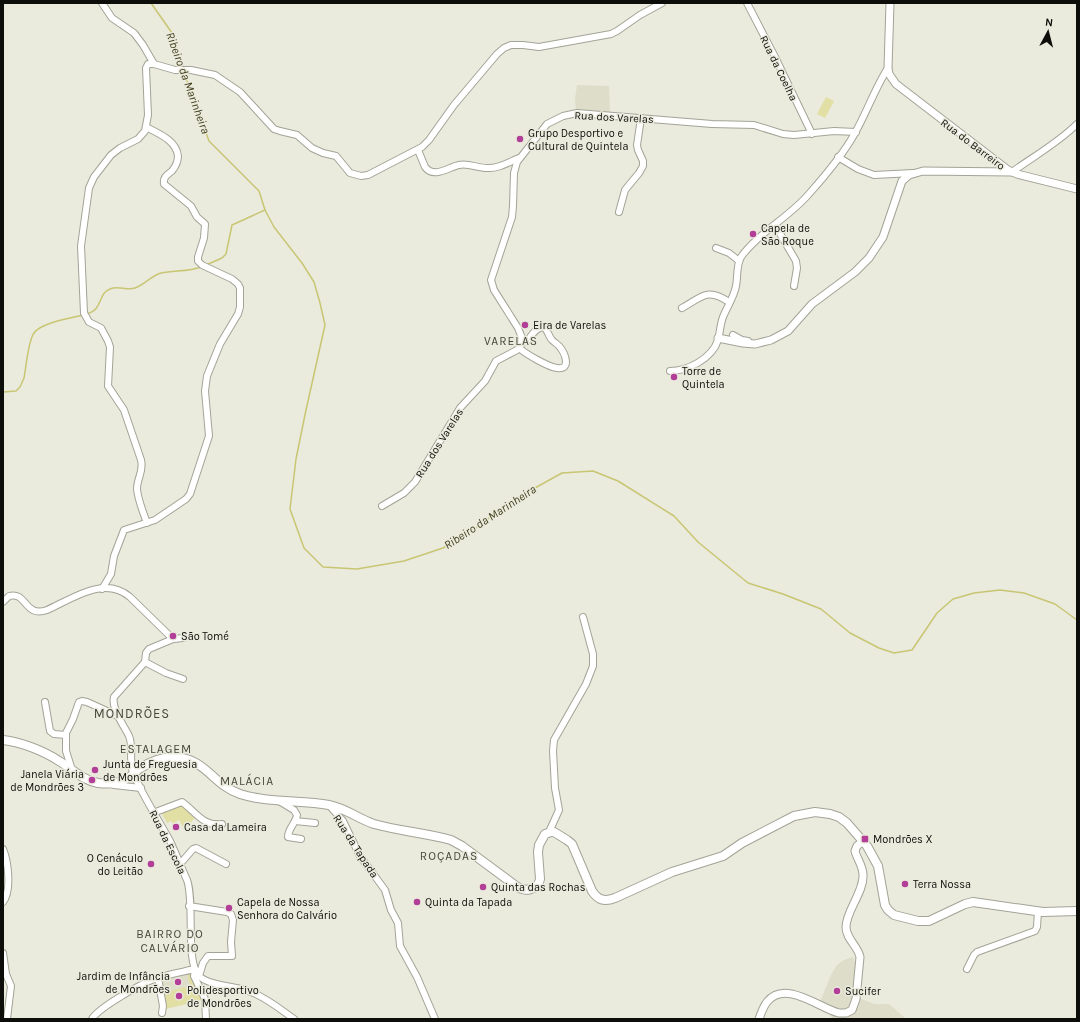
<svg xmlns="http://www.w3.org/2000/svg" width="1080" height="1022" font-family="Karla,sans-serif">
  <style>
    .built { fill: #ddddc9 }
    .green { fill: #e1dfa3 }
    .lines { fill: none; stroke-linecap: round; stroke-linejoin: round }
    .stream { stroke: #c9c673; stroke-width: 1.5 }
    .minor-casing { stroke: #a3a397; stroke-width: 8 }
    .tertiary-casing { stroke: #a3a397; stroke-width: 9 }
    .secondary-casing { stroke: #a3a397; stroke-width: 10 }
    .minor { stroke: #fff; stroke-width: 6 }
    .tertiary { stroke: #fff; stroke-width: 7 }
    .secondary { stroke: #fff; stroke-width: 8 }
    .poi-dot { fill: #b23e97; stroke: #eaeadd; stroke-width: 1.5 }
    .labels { text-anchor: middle; stroke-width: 3; stroke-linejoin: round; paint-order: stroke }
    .street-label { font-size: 11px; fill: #0d0d09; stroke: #eaeadd }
    .poi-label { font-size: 11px; fill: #0d0d09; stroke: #eaeadd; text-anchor: start }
    .water-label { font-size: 12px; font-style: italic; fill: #413f1b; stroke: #eaeadd }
    .neighbourhood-label { font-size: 12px; letter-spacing: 1px; fill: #47473c; stroke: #eaeadd }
    .quarter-label { font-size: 13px; letter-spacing: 1px; fill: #47473c; stroke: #eaeadd }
  </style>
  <rect width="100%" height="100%" fill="#eaeadd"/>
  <!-- built -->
  <g class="built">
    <polygon points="577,85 609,86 610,112 576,109 575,99"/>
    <polygon points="853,957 855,964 854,996 874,1004 889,1004 906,1019 833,1019 820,1002 831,975 837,965 844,960"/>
    <polygon points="190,971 196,985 162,993 160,979"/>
  </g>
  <!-- green -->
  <g class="green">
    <polygon points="826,97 834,101 825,118 817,114"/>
    <polygon points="181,804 196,817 184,829 179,820 173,824 171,821 167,823 161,812"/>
    <polygon points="187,972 190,972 202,997 202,1000 166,1009 162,993 190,986"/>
  </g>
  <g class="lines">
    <!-- stream -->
    <g class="stream">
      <polyline points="151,3 172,33 183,67"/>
      <polyline points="184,73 209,141 259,191 265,210 274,227 302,263 314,282 320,303 325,325 306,410 296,459 290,509 304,548 323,567 357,569 404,561 443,548 470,532 515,499 562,473 593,471 618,481 674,516 698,542 748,583 783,594 821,609 850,633 879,648 894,653 912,650 937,613 953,599 974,593 1000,590 1024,593 1055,604 1077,620"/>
      <polyline points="206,265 222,258 226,254 232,225 265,210"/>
      <path d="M86,314C104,310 97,294 110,289C118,285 127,291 135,288C144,285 151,276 161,273C174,270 188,272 201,267"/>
      <path d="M3,392L16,391L20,387L24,378C26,368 28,341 34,333C40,323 71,318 83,315"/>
    </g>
    <!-- minor casing -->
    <g class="minor-casing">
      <g id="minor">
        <polyline points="102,3 112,18 134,33 143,45 154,64"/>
        <polyline points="747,3 775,57 812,134"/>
        <path d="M418,150L425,167C434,179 449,167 459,165C468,163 478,168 487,168C498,169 509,162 519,158"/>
        <polyline points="838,157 858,169 874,175 913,173"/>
        <path d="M1012,172C1034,156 1058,143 1077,124"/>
        <polyline points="619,212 625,190 639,173 643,166 643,161 638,150 637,145 641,118"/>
        <polyline points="775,225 796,261 797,268 794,286"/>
        <polyline points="716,248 729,253 739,261"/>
        <path d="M682,308C702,297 707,287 729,302"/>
        <polyline points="733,335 742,340 748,341"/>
        <path d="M519,348C526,354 548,367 557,368C572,370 565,353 559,346C557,344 554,342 552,340C549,337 548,331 544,327C536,327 532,335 528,340H522"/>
        <path d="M670,371C687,371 712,359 718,340C720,333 720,325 723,317C727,307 734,297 736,286C738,276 736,266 741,257C757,234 789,217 808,195C825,176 843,155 855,133C867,112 875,88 888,68"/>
        <polyline points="382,506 404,493 415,482 460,408 485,381 496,361 517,350 521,345 522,338 518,328 494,290 491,280 512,217 513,206 514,173 517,162 547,124 563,116 577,113 712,124 754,125 783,134 794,135 834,131 856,132"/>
        <path d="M147,523C143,512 138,500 137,489C137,478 144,471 141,460L124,410L108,386L110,347L108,341L101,328L89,322L84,313L81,246L89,188L94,177L111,155L120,148L138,139L145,131L148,115L146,68L148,64H154L175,70H191L215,75L240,92L274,129L280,131L297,135L312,148L323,153L336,156L350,173L361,176L368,175L422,147L429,140L454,105L497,54L504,48L511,45H523L539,47L611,34L617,31L640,15L662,3"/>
        <path d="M102,589L111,574L114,556L124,530L155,520L186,499L190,494L209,436L205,391L207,376L220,344L238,314L240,307V288L238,284L232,279L202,265L198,261V257L204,238L205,224L197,217L191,206L164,184C163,177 167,175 172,171C176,166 178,162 178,156C176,140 159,134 146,127"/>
        <path d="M3,602L9,596C27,591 24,618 47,610C72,599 104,575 130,597L173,639"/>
        <path d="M183,638L173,639L149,649L146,653L145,662L114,697C111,708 124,726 129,736C134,748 128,763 134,775C144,798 158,819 170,841C176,854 181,867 187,880C195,901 185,962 199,976C209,986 237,986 251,992C267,998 280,1009 294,1019"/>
        <polyline points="145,662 166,673 183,679"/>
        <polyline points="45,702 50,731 54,734 66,735"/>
        <polyline points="72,770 66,751 66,733 73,719 79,702 82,701 87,702 120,717"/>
        <polyline points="114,785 141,788"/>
        <path d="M279,801L294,810L297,815C296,823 288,828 288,837L301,839"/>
        <polyline points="329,805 343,821 360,856 385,890 391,910 398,923 400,946 417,977 435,1019"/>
        <path d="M153,813L182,802C196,812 203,827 222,824"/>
        <polyline points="295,821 315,823"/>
        <polyline points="549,832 559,810 555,788 553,751 554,740 586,684 593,666 593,654 583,617"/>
        <path d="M3,849C8,861 12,891 3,902"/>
        <polyline points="180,864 193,849 196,848 226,864"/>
        <polyline points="189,906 227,912 231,914 233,920 231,942 232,956 208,956 203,963 199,976"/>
        <polyline points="3,953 6,974 11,986 7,1019"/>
        <polyline points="967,969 974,955 977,952 1035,931 1037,927 1038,911"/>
        <polyline points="195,970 194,976 205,999 206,1019"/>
        <polyline points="158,978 163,1006 162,1013"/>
        <path d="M92,1019C98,1008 142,983 155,979C168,974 182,972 195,969"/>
      </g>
    </g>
    <!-- tertiary casing -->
    <g class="tertiary-casing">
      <g id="tertiary">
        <polyline points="890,3 888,68 889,74 896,84 1008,170 1017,174 1077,189"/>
        <polyline points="718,338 743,343 755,344 771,340 788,331 812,304 855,272 869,258 883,237 902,181 909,175 923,171 1012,172"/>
        <path d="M759,1019C761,1013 763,1007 767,1002C785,979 819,1008 839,1013H846L852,1010L856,999L860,957C858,946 846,939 846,927C846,911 864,892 863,875C863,866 857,859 855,851L857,846L863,841"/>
      </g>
    </g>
    <!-- secondary casing -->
    <g class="secondary-casing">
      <path id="secondary" d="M3,740C21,742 44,751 59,761C73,769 82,780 98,783C106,784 115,784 122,781C129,779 134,773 139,769C149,762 164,756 176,757C206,759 213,785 240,794C269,803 300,800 329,805C345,808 359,819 374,824C399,831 426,833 451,840L462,846L516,886C524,892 538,891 540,879L538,852L539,845L545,834L551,832H554L567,840L572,844L592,891C598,900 604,902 615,898L672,872L723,856L742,843L794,816L815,812L830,814L839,817L847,823L867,846L878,866L885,905L888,910L894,915L918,921H929L965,904L973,902L1043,912L1077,911"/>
    </g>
    <!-- minor -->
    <use href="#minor" class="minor"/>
    <!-- tertiary -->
    <use href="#tertiary" class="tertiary"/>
    <!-- secondary -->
    <use href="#secondary" class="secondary"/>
  </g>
  <!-- markers -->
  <g class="poi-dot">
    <circle cx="520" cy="139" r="4"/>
    <circle cx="753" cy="234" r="4"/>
    <circle cx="525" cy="325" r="4"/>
    <circle cx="674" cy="377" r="4"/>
    <circle cx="173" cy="636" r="4"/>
    <circle cx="95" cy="770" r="4"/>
    <circle cx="92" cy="780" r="4"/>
    <circle cx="176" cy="827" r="4"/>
    <rect x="861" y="835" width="8" height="8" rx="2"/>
    <circle cx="151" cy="864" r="4"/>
    <circle cx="905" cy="884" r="4"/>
    <circle cx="483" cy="887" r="4"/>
    <circle cx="417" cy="902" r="4"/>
    <circle cx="229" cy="908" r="4"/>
    <circle cx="178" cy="982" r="4"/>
    <circle cx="837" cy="991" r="4"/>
    <circle cx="179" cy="996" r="4"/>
  </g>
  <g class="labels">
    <!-- street labels -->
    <g class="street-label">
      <text transform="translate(779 68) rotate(64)" y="4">Rua da Coelha</text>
      <text transform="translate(614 117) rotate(3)" y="4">Rua dos Varelas</text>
      <text transform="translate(973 144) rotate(37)" y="4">Rua do Barreiro</text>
      <text transform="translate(439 443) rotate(-58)" y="4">Rua dos Varelas</text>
      <text transform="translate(168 842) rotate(64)" y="4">Rua da Escola</text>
      <text transform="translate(356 846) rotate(57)" y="4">Rua da Tapada</text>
    </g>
    <!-- poi labels -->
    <g class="poi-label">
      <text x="528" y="137">Grupo Desportivo e<tspan x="528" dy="13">Cultural de Quintela</tspan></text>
      <text x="761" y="232">Capela de<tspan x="761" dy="13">São Roque</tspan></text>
      <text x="533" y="329">Eira de Varelas</text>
      <text x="682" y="375">Torre de<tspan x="682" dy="13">Quintela</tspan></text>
      <text x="181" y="640">São Tomé</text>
      <text x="103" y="768">Junta de Freguesia<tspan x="103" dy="13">de Mondrões</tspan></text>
      <text x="84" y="778" text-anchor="end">Janela Viária<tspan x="84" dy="13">de Mondrões 3</tspan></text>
      <text x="184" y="831">Casa da Lameira</text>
      <text x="873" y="843">Mondrões X</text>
      <text x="143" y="862" text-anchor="end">O Cenáculo<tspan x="143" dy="13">do Leitão</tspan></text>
      <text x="913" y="888">Terra Nossa</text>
      <text x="491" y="891">Quinta das Rochas</text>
      <text x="237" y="906">Capela de Nossa<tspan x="237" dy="13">Senhora do Calvário</tspan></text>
      <text x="425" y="906">Quinta da Tapada</text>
      <text x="170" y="980" text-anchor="end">Jardim de Infância<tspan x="170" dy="13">de Mondrões</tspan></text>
      <text x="187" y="994">Polidesportivo<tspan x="187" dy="13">de Mondrões</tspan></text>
      <text x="845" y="995">Sucifer</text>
    </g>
    <!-- water labels -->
    <g class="water-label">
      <text transform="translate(188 83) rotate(70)" y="4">Ribeiro da Marinheira</text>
      <text transform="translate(490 517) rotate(-33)" y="4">Ribeiro da Marinheira</text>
    </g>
    <!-- neighbourhood labels -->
    <g class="neighbourhood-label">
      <text x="511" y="345">VARELAS</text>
      <text x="156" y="753">ESTALAGEM</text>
      <text x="247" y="785">MALÁCIA</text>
      <text x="449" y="860">ROÇADAS</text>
      <text x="170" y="938">BAIRRO DO<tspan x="170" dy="14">CALVÁRIO</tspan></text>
    </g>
    <!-- quarter labels -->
    <g class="quarter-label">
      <text x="132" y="718">MONDRÕES</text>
    </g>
  </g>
  <!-- border -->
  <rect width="1080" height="1022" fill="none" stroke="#0d0d09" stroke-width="8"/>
  <!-- north arrow -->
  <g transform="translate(1048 32) rotate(7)" stroke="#eaeadd" stroke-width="3" paint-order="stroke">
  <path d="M0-3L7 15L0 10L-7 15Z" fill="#0d0d09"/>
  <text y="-6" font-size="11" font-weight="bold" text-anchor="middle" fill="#0d0d09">N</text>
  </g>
</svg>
